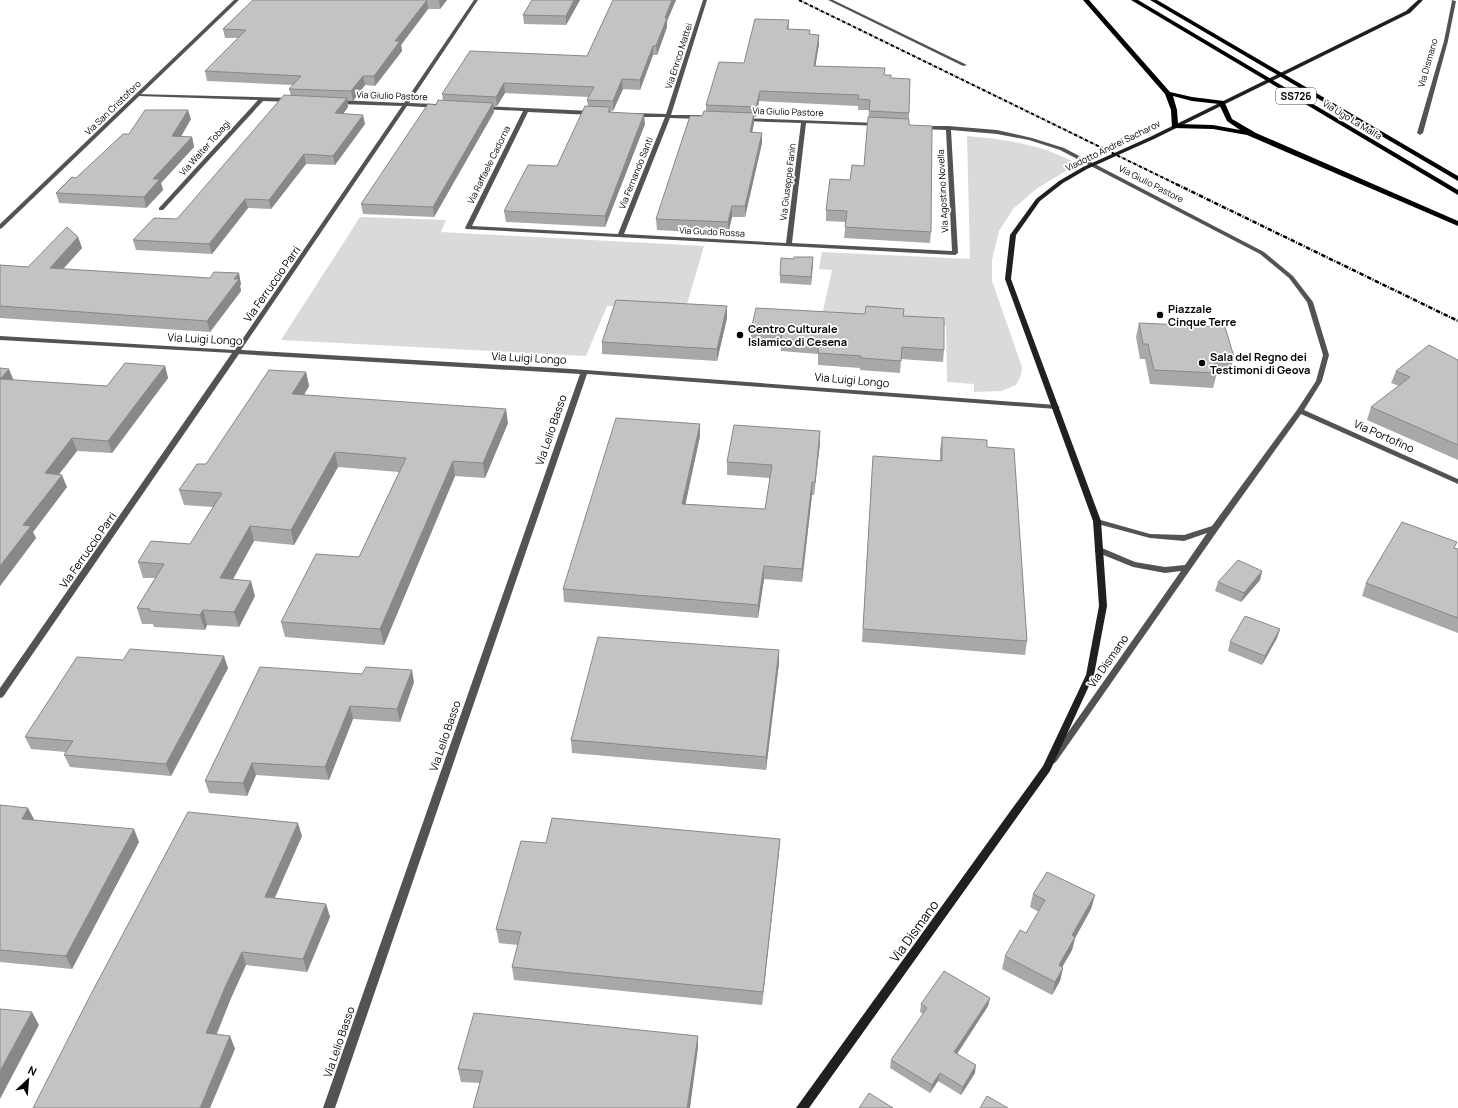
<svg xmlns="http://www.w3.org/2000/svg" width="1458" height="1108" font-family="Manrope,sans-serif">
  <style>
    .green { fill: #dadada }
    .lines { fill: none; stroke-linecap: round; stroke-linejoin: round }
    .minor { fill: #535353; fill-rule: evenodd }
    .tertiary { fill: #535353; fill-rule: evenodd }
    .secondary { fill: #202020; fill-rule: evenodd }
    .trunk { fill: #000; fill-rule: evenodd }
    .rail-far1 { stroke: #000; stroke-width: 2; stroke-dasharray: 3.5 1 0.5 1; stroke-linecap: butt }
    .rail { stroke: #000; stroke-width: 2.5; stroke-dasharray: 4.5 1.5 1 1.5; stroke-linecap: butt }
    .wall { fill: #a8a8a8 }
    .shaded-wall { fill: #888 }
    .building { fill: #c3c3c3; stroke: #888 }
    .poi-dot { fill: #000; stroke: #fff; stroke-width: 1.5 }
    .labels { text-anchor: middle; stroke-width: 3.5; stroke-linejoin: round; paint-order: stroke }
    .far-street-label { font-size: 9px; fill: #000; stroke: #fff }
    .shield { fill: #fff; stroke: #4c4c4c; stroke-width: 1 }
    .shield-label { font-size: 10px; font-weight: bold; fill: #000 }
    .street-label { font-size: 11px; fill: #000; stroke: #fff }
    .poi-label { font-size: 11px; font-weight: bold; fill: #000; stroke: #fff; text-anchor: start }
    .near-street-label { font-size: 13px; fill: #000; stroke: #fff }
  </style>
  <rect width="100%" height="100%" fill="#fff"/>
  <!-- green -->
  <g class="green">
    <path d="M967,136C1006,139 1043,145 1077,164L1036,189L1013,209L999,231L992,260V281L1022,367L1021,375L1016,385L1002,391L974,392V384L947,382L946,326L821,320L832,270L819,269L822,252L970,259Z"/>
    <polygon points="360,217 446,220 441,232 704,246 685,311 607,306 586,356 281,340"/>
  </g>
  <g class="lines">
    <!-- minor -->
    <g class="minor">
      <polygon points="474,0 478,0 409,103 437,104 440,106 437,108 407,106 241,350 572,369 1056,405 1060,407 1056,409 587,374 335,1108 323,1108 580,374 239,354 3,697 0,698 0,688 232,353 0,340 0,336 235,350 402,106 338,104 335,102 338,100 404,103"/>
      <polygon points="703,0 707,0 671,115 700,115 703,117 700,119 670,118 624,234 786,243 801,123 744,121 742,120 742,118 878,123 881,125 880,126 806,123 792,243 952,251 946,130 922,129 919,127 920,126 948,126 997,130 1032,138 1064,148 1264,252 1293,276 1313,302 1329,355 1322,381 1304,410 1458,479 1458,484 1301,414 1218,530 1056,762 1053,764 1050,762 1048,760 1050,758 1181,571 1165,573 1133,567 1096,552 1095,550 1096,548 1102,548 1135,562 1165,567 1185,565 1207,533 1184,541 1150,538 1094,523 1093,521 1097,519 1150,534 1184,535 1212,526 1297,410 1316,381 1323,355 1307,302 1289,278 1260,254 1060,150 1029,140 997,134 951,130 958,253 955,255 466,229 465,228 523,111 480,109 480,107 482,106 592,111 595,113 592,115 528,112 472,226 618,234 665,117 634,117 631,115 634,113 666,114"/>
      <polygon points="828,0 833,0 967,65 963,66"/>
      <polygon points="1451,0 1456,1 1448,41 1423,133 1420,135 1417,133 1444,41 1452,1"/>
      <polygon points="136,94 291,98 294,100 291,102 263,101 163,210 159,210 159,208 258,100 138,96 136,96"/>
    </g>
    <!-- tertiary -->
    <polygon class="tertiary" points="234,0 239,0 2,228 0,229 0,224"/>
    <!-- secondary -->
    <polygon class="secondary" points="1418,0 1423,0 1410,13 1154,139 1087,169 1063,183 1040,201 1016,235 1011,279 1101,521 1107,606 1094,675 1050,771 809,1108 796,1108 1043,766 1086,675 1099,606 1093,521 1005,279 1010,235 1036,199 1059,181 1083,167 1150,137 1406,11"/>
    <!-- trunk -->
    <g class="trunk">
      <path d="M1083,0H1089L1170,92L1192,97L1224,101L1232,119L1256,133L1458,221V226L1247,135L1213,129L1172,128L1171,110L1165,94ZM1173,96L1192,101L1219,104L1227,121L1240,130L1213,125L1178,124L1177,110Z"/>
      <polygon points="1131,0 1138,0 1458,190 1458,195"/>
      <polygon points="1150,0 1157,0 1458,176 1458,181"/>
    </g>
    <!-- rail-far1 -->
    <polyline class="rail-far1" points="799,0 1178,185"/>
    <!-- rail -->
    <polyline class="rail" points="1176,184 1458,321"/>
  </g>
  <!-- wall -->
  <g class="wall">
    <polygon points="253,0 447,0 440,9 428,9 401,45 402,51 375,86 365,85 353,101 347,100 348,107 343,114 365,124 335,165 306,164 271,209 248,208 212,254 136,250 133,240 177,219 291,96 289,89 293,85 207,81 205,71 238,38 225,38 223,29"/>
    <polygon points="532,0 580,0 566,25 524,24 523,15"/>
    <polygon points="613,0 676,0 667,21 667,27 657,55 653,55 640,90 623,89 613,111 611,111 611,112 645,124 605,227 506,222 504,211 557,166 588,106 587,100 589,97 505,93 497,106 493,106 494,112 434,217 363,214 361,204 436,105 443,101 442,94 587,56"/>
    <polygon points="789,20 789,29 810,30 810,34 819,44 815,66 884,75 891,78 909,113 909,125 931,232 930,243 844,238 846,222 826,221 826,210 850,180 864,166 869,110 858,110 858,106 759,101 756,117 754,117 754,123 752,132 762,133 762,143 745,217 732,217 728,234 657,230 656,219 702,116 706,111 706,105 744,63"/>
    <polygon points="191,119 181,137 192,137 194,147 161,183 163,190 146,208 59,203 56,193 76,178 129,134"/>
    <polygon points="78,237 82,248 63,269 241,284 240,286 241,291 210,332 0,318 0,265 28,267"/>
    <polygon points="813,257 811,285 780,283 780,275 794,259"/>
    <polygon points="727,306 727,318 717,361 602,354 602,342"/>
    <polygon points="903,316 944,350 943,362 901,359 900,373 860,370 860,368 818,365 818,354 781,351 781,344 751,342 751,330"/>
    <polygon points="1139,323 1234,357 1230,372 1220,371 1219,373 1217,373 1213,388 1150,384 1145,359 1140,359 1136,337"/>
    <polygon points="1458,360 1458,460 1367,420 1371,407 1399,386 1391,383 1396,371"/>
    <polygon points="165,366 168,378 112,453 77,451 59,474 67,487 33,532 36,538 0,586 14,380 107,386"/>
    <polygon points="306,372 309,386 304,395 508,423 485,478 455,476 384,645 285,637 281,622 359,557 399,472 338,467 294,545 254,541 232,580 255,596 239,627 207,625 205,630 154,627 153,624 142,624 137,608 155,578 143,578 138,562 190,544 213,507 184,505 179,490 206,464"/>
    <polygon points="700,424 700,436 685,504 765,509 770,478 727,475 727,462 820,443 814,495 812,495 802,582 764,579 758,618 564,602 563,589"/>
    <polygon points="942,437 987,447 1027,641 1025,655 862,642 872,469 940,460 940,449"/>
    <polygon points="1455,548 1458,549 1458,633 1362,596 1366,583"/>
    <polygon points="1262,571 1260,580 1241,602 1215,591 1218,582"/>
    <polygon points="1280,629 1277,638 1262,665 1228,651 1230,642"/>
    <polygon points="779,650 779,663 766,770 572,753 571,740"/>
    <polygon points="123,660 228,668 171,776 70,767 64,755 66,752 31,749 25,737"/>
    <polygon points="260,667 414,682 400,722 353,719 329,780 256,775 247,796 209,793 205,781"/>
    <polygon points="0,805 34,820 139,842 72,969 0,962"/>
    <polygon points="302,836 275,898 326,904 330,917 307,972 246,965 231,998 216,1034 230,1036 235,1049 91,994"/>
    <polygon points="780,839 779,852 762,1005 514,980 512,967 518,945 499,943 496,929 546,843"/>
    <polygon points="1033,894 1095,895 1091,909 1075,938 1072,950 1062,967 1063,968 1060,981 1052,995 1002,969 1005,956 1026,933 1039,912 1030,907"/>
    <polygon points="990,998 988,1006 957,1054 975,1073 961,1095 938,1081 930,1093 890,1068 891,1060 923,1014 920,1012 921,1004"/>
    <polygon points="698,1036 698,1048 479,1083 461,1082 458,1069"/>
  </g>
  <!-- shaded-wall -->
  <g class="shaded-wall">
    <polygon points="427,0 428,9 401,45 402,51 375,86 374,76 395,41"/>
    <polygon points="439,0 447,0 440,9"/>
    <polygon points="574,0 580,0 566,25 566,16"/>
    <polygon points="672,0 676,0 667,21 667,27 657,55 656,46 665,18"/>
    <polygon points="819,35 819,44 814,75 814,66"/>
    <polygon points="653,46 653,55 640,90 640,80"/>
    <polygon points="363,76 365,85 353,101 351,91"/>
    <polygon points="622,79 623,89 613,111 613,101"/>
    <polygon points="504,83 505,93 497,106 496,97"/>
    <polygon points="760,91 759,101 756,117 756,107"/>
    <polygon points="347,98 348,107 337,122 335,113"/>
    <polygon points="493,103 494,112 434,217 433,207"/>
    <polygon points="188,110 191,119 175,146 172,136"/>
    <polygon points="754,113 754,123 750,143 750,132"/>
    <polygon points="644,114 645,124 605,227 605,216"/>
    <polygon points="363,115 365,124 335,165 333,156"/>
    <polygon points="762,133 762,143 745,217 745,206"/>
    <polygon points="192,137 194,147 161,183 163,190 146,208 144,197 153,179"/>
    <polygon points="304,154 306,164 271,209 269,200"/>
    <polygon points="245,199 248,208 212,254 209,244"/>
    <polygon points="732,206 732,217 728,234 728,222"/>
    <polygon points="78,237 82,248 53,280 50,268"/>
    <polygon points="813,257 813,265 811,285 811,277"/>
    <polygon points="239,273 241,284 240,286 241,291 210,332 207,321 234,279"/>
    <polygon points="727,306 727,318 717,361 717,349"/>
    <polygon points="165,366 168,378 112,453 108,441"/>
    <polygon points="9,369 14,381 0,379"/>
    <polygon points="306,372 309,386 296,408 292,394"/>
    <polygon points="506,409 508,423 485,478 483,463"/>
    <polygon points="700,424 700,436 683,516 682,504"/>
    <polygon points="820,431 820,443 814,495 815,482"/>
    <polygon points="72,438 77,451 50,486 45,473"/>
    <polygon points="335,452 338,467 294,545 291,530"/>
    <polygon points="453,461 455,476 384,645 380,629"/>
    <polygon points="62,475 67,487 33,532 36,538 0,586 0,566 23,525"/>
    <polygon points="812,482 812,495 802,582 802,569"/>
    <polygon points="250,526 254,541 225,594 220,578"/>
    <polygon points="764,566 764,579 758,618 758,605"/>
    <polygon points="1262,571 1260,580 1241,602 1244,593"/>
    <polygon points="251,581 255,596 239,627 234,612"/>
    <polygon points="203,610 207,625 205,630 200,615"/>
    <polygon points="1280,629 1277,638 1262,665 1265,656"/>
    <polygon points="779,650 779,663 766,770 766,757"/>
    <polygon points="224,656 228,668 171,776 166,764"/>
    <polygon points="412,670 414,682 400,722 397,709"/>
    <polygon points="350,706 353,719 329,780 325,767"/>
    <polygon points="252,763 256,775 247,796 243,783"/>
    <polygon points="28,808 35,821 22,819"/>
    <polygon points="298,823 302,836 269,910 265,897"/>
    <polygon points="134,829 139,842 72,969 66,956"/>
    <polygon points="780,839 779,852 762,1005 763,992"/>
    <polygon points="1095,895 1091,909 1075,938 1072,950 1056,978 1059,965 1072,935"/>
    <polygon points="326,904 330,917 307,972 303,959"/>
    <polygon points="242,952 246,965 231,998 212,1046 206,1033 226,985"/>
    <polygon points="1063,968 1060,981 1052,995 1055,982"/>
    <polygon points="990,998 988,1006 953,1060 954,1052"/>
    <polygon points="32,1012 39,1025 0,1099 0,1071"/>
    <polygon points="230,1036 235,1049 210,1108 200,1108"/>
    <polygon points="698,1036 698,1048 690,1108 687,1108"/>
    <polygon points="976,1065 975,1073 961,1095 963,1087"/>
    <polygon points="940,1073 938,1081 930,1093 932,1085"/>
  </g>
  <!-- building -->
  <g class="building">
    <polygon points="253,0 427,0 395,41 400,41 374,76 363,76 351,91 289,89 301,76 205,71 246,30 223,29"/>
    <polygon points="532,0 574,0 566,16 523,15"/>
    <polygon points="613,0 672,0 665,18 667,18 656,46 653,46 640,80 622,79 613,101 587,100 594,87 504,83 496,97 442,94 470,51 587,56"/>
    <polygon points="755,19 789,20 787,29 810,30 809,34 819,35 814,66 885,68 884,75 891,75 891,78 910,79 909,113 869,111 870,100 858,99 859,95 760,91 756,107 706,105 719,62 744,63"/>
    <polygon points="284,95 347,98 335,113 363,115 333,156 304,154 269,200 245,199 209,244 133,240 154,218 177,219"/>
    <polygon points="438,100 493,103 433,207 361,204 428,104 436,105"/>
    <polygon points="585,106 610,107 608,112 644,114 605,216 504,211 528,165 557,166"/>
    <polygon points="145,110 188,110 172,136 192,137 153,179 160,179 144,197 56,193 72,177 76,178 123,134 129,134"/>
    <polygon points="704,111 754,113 750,132 762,133 745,206 732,206 728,222 656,219 690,116 702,116"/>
    <polygon points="868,117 909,119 909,125 932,126 931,232 845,227 847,211 826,210 830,179 850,180 852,165 864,166"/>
    <polygon points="67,227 78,237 50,268 210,278 214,272 239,273 234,279 239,279 207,321 0,306 0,265 28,267"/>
    <polygon points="794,257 813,257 811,277 780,275 781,258 794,259"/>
    <polygon points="616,300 727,306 717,349 602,342"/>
    <polygon points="866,306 904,309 903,316 944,318 944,350 902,347 901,361 861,358 861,356 818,353 819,342 781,339 782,332 751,330 756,308 865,314"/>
    <polygon points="1139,323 1225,327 1234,357 1222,356 1223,358 1213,358 1217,373 1154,370 1148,344 1143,344"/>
    <polygon points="1429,345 1458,360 1458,445 1371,407 1410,377 1396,371"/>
    <polygon points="125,363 165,366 108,441 72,438 45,473 62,475 23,525 31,526 0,566 0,368 9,369 0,379 107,386"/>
    <polygon points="269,370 306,372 292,394 506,409 483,463 453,461 380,629 281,622 316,554 359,557 406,458 335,452 291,530 250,526 220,578 251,581 234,612 203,610 200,615 149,611 150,609 137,608 164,564 138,562 151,541 190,544 222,493 179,490 197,464 206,464"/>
    <polygon points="616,418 700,424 682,504 765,509 772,465 727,462 734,425 820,431 815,482 812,482 802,569 764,566 758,605 563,589"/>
    <polygon points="942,437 987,440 987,447 1014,449 1027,641 863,629 873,456 942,461"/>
    <polygon points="1402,522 1457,542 1454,548 1458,549 1458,618 1366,583"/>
    <polygon points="1238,560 1262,571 1244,593 1218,582"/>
    <polygon points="1245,616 1280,629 1265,656 1230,642"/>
    <polygon points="598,637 779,650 766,757 571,740"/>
    <polygon points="130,649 224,656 166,764 64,755 73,741 25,737 77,657 123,660"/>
    <polygon points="260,667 362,674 366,667 412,670 397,709 350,706 325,767 252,763 243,783 205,781"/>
    <polygon points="0,805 28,808 22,819 134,829 66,956 0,950"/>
    <polygon points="188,812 298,823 265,897 326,904 303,959 242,952 226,985 206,1033 230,1036 200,1108 33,1108 91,994"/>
    <polygon points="552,818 780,839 763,992 512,967 521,932 496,929 521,841 546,843"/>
    <polygon points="1047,872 1095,895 1072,935 1075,937 1059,965 1063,968 1055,982 1005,956 1020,930 1026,933 1045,900 1033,894"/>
    <polygon points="944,971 990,998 954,1052 976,1065 963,1087 940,1073 932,1085 891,1060 927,1008 921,1004"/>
    <polygon points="0,1009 32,1012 0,1071"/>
    <polygon points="474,1013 698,1036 687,1108 473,1108 483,1071 458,1069"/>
    <polygon points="869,1093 893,1108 859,1108"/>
    <polygon points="987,1096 1008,1108 980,1108"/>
  </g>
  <!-- markers -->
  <g class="poi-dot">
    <circle cx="1160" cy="315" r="4"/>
    <circle cx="740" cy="335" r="4"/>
    <circle cx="1202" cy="363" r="4"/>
  </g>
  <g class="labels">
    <!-- far-street labels -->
    <g class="far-street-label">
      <text transform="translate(679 56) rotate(-72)" y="3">Via Enrico Mattei</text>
      <text transform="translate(1428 63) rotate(-74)" y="3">Via Dismano</text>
      <text transform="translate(392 96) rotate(2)" y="3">Via Giulio Pastore</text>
      <text transform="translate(113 108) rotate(-44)" y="3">Via San Cristoforo</text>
      <text transform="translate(788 112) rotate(2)" y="3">Via Giulio Pastore</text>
      <text transform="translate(1352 120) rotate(31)" y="3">Via Ugo La Malfa</text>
      <text transform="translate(1113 146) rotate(-26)" y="3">Viadotto Andrei Sacharov</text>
      <text transform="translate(205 148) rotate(-48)" y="3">Via Walter Tobagi</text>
      <text transform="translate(489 165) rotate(-64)" y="3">Via Raffaele Cadorna</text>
      <text transform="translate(636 173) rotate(-68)" y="3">Via Fernando Santi</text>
      <text transform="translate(788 182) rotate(-83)" y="3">Via Giuseppe Fanin</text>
      <text transform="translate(1151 184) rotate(27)" y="3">Via Giulio Pastore</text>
      <text transform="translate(943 191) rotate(-93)" y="3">Via Agostino Novella</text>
      <text transform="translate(712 232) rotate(3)" y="3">Via Guido Rossa</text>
    </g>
    <!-- shield labels -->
    <rect class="shield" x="1276" y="88" width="40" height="16" rx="3"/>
    <g class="shield-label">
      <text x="1296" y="100">SS726</text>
    </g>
    <!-- street labels -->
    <g class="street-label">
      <text transform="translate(272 284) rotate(-55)" y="4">Via Ferruccio Parri</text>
      <text transform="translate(205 339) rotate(3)" y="4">Via Luigi Longo</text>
      <text transform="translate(529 358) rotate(3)" y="4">Via Luigi Longo</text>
      <text transform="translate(852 380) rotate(5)" y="4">Via Luigi Longo</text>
      <text transform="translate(551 430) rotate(-71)" y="4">Via Lelio Basso</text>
      <text transform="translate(1384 436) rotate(24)" y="4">Via Portofino</text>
      <text transform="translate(88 550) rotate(-55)" y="4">Via Ferruccio Parri</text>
      <text transform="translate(1108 661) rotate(-55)" y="4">Via Dismano</text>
      <text transform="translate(445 736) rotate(-71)" y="4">Via Lelio Basso</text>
      <text transform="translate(339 1042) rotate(-71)" y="4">Via Lelio Basso</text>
    </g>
    <!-- poi labels -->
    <g class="poi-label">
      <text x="1168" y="313">Piazzale<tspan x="1168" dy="13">Cinque Terre</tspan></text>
      <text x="748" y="333">Centro Culturale<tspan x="748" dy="13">Islamico di Cesena</tspan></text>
      <text x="1210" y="361">Sala del Regno dei<tspan x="1210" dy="13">Testimoni di Geova</tspan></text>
    </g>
    <!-- near-street labels -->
    <g class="near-street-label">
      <text transform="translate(914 931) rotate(-54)" y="5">Via Dismano</text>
    </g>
  </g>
  <!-- north arrow -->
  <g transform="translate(28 1080) rotate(26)" stroke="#ffffff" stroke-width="3" paint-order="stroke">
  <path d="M0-3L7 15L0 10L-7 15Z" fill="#000000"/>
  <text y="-6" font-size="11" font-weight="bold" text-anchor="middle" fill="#000000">N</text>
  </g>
</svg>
